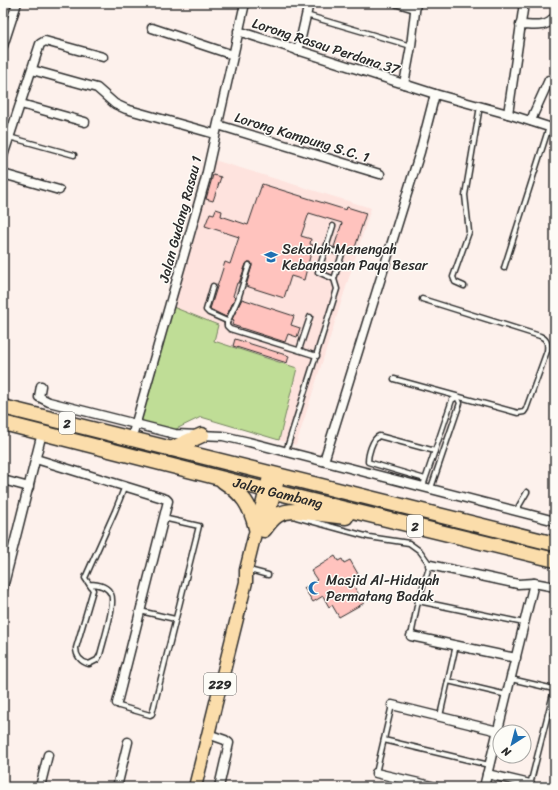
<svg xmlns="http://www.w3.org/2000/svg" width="558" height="790" font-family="Sriracha,sans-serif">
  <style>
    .built { fill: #fee3de }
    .green { fill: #bfdd96; stroke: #758460 }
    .building { fill: #ffc3be; stroke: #2b2b2b }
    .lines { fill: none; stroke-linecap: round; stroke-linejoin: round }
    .lane-casing { stroke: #2b2b2b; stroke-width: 7 }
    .street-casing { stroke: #2b2b2b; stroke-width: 11 }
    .primary-casing { stroke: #2b2b2b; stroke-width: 15 }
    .highway-casing { stroke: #2b2b2b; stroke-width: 17 }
    .lane { stroke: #fdfcf7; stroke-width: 4 }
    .street { stroke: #fdfcf7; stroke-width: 8 }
    .primary { stroke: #fbddab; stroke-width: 12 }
    .highway { stroke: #fbddab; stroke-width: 14 }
    .labels { text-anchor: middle; stroke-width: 3; stroke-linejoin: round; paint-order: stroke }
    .shield { fill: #fdfcf7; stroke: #6a6a68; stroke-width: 1 }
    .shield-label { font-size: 13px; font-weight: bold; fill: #2b2b2b }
    .street-label { font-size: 14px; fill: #2b2b2b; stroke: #fdfcf7 }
    .poi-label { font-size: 14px; fill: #2b2b2b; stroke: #fdfcf7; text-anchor: start }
  </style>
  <rect width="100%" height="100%" fill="#fdf1ec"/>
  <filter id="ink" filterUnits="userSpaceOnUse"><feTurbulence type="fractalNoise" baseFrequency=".025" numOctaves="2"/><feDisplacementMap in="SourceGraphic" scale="8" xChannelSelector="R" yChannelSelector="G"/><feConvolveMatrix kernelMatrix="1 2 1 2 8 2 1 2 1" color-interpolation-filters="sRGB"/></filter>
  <g filter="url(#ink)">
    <!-- built -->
    <polygon class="built" points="214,160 371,208 296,445 201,417 172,431 152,375"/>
    <!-- green -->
    <polygon class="green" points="173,307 218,325 214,341 297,368 279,440 201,417 172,431 140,420"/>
    <!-- building -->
    <g class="building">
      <polygon points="213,175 221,177 213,201 206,199"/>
      <polygon points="262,184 346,210 347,207 366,213 353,254 334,247 342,223 309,213 301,236 311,239 310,244 313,245 304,280 291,276 284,298 246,286 252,266 251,262 248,262 246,264 239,283 237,283 233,296 235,298 226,317 210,309 225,262 230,264 239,237 205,226 210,213 214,214 216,209 222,211 221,216 248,225"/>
      <polygon points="242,299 294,316 291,325 300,328 297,337 288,334 285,342 232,325 234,320 232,319"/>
      <polygon points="235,339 289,356 287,363 233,346"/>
      <polygon points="335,556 338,561 342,559 344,563 350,560 358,574 350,580 364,603 339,617 332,605 329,607 323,596 313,602 304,588 317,580 311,571"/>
    </g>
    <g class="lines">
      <!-- lane casing -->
      <g class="lane-casing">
        <g id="lane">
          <polyline points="306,15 411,46"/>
          <polyline points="9,137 74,155"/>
          <polyline points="326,248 342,254 334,279"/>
          <polyline points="504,268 549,127"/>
          <polyline points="213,286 206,310 209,313 227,321 227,326 230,329 317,356"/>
          <polyline points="464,286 455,282 453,277 469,232 465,195 480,106"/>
          <polyline points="227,323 238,299 249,265"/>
          <polyline points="299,350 310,317"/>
          <path d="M394,379L518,413L524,412L526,409L547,351C548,343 547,339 540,336L422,299"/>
          <polyline points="286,451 337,289 334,279 318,272 333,226"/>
          <path d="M425,479L371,463L368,462C368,455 372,439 379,436L435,451"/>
          <polyline points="423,486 452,400 457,397 460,403 431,488"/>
          <polyline points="516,511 527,492"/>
          <polyline points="296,517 369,537 409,543 420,551 430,565 418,601 411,636"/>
          <polyline points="249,570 268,575"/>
          <path d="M89,584C97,584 107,586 111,594C116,604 103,642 100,655L97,660L89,664C81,662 76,656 76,648L93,590L85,578L115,511L125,486"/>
          <polyline points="418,601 524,623"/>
          <polyline points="140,611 175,619"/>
          <polyline points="511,679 554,689"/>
          <polyline points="448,681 507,695"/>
          <polyline points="117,703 119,706 150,715 152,714 199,526 163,518"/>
          <polyline points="440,716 456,645"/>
          <polyline points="384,740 489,765"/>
          <polyline points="376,773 392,705"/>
          <polyline points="530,785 555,686"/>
        </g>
      </g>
      <!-- street casing -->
      <g class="street-casing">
        <g id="street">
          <polyline points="398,3 415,8"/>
          <path d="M520,25C533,25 548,29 555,16"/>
          <polyline points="152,28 233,55"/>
          <polyline points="238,31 435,94 508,114 555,129"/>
          <polyline points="3,46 17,3"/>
          <polyline points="298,51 309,3"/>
          <polyline points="32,70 97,88 115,104 126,109 215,134"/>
          <polyline points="404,84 411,46 416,3"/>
          <polyline points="21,104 85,122"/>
          <polyline points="508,114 524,3"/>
          <polyline points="531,121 534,113 549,80"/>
          <polyline points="218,125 380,174"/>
          <polyline points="3,156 40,44 45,41 103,57"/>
          <polyline points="3,174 59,190"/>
          <polyline points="41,386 39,397 49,402 175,434 223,436 249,442 555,521"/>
          <polyline points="131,440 205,181 245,3"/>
          <polyline points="36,459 166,499 168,501 117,703"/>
          <polyline points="324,461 420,152 435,94"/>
          <polyline points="3,480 29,487"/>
          <polyline points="430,565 518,584 534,583 555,587"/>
          <polyline points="3,588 42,433"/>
          <polyline points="411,636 516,658"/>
          <polyline points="392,705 498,731"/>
          <polyline points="208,734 225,740 229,743 219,787"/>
          <polyline points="376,773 436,787"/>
          <polyline points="487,774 530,784"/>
          <polyline points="40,787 48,755"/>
          <polyline points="117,787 128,742"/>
          <polyline points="484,787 534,583"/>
        </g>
      </g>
      <!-- primary casing -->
      <g class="primary-casing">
        <g id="primary">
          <polyline points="265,528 279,476"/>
          <polyline points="195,787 246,582 246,570 270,473"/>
        </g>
      </g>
      <!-- highway casing -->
      <g class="highway-casing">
        <g id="highway">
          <polyline points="3,407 555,544"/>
          <path id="s1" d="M3,423L275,492L555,560"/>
          <polyline points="171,449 202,435"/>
          <path d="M223,481C243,494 250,505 256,528"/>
          <path d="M264,530C274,516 279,511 297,511L346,517"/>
        </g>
      </g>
      <!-- lane -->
      <use href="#lane" class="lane"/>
      <!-- street -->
      <use href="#street" class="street"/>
      <!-- primary -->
      <use href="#primary" class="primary"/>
      <!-- highway -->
      <use href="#highway" class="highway"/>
    </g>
  </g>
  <!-- icons -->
  <defs>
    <g id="school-bare" transform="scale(1.08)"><path d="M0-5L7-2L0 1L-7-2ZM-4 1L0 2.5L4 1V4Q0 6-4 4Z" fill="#1f6fb2" stroke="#fdfcf7" stroke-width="2.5" paint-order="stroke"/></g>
    <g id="mosque-bare" transform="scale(1.08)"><path d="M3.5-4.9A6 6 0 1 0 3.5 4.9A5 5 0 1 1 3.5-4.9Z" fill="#1f6fb2" stroke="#fdfcf7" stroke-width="2.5" paint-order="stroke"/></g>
  </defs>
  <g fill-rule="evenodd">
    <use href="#school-bare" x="271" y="257"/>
    <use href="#mosque-bare" x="315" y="588"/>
  </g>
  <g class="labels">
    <!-- shield labels -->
    <g class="shield">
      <rect x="59" y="412" width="16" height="22" rx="3"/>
      <rect x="407" y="515" width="16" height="22" rx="3"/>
      <rect x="204" y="673" width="32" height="22" rx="3"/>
    </g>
    <g class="shield-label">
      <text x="67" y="428">2</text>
      <text x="415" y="531">2</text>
      <text x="220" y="689">229</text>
    </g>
    <!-- street labels -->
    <g class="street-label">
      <text transform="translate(326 46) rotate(18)" y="5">Lorong Rasau Perdana 37</text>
      <text transform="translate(302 137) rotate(17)" y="5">Lorong Kampung S.C. 1</text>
      <text transform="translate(180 219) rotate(-75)" y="5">Jalan Gudang Rasau 1</text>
      <text dy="5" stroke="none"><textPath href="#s1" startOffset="284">Jalan Gambang</textPath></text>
    </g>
    <!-- poi labels -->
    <g class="poi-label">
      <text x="282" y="254">Sekolah Menengah<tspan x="282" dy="16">Kebangsaan Paya Besar</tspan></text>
      <text x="326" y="585">Masjid Al-Hidayah<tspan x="326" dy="16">Permatang Badak</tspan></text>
    </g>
  </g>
  <!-- margin -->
  <rect width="558" height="790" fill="none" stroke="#fdfcf7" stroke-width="16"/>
  <rect x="8" y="8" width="542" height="774" fill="none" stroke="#2b2b2b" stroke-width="1.5" filter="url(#ink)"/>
  <!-- north arrow -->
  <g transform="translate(512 744) rotate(216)"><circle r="19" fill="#fdfcf7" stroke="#a9a8a5"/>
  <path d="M0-3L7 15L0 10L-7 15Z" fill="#1f6fb2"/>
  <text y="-6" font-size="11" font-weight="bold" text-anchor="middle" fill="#2b2b2b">N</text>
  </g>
</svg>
